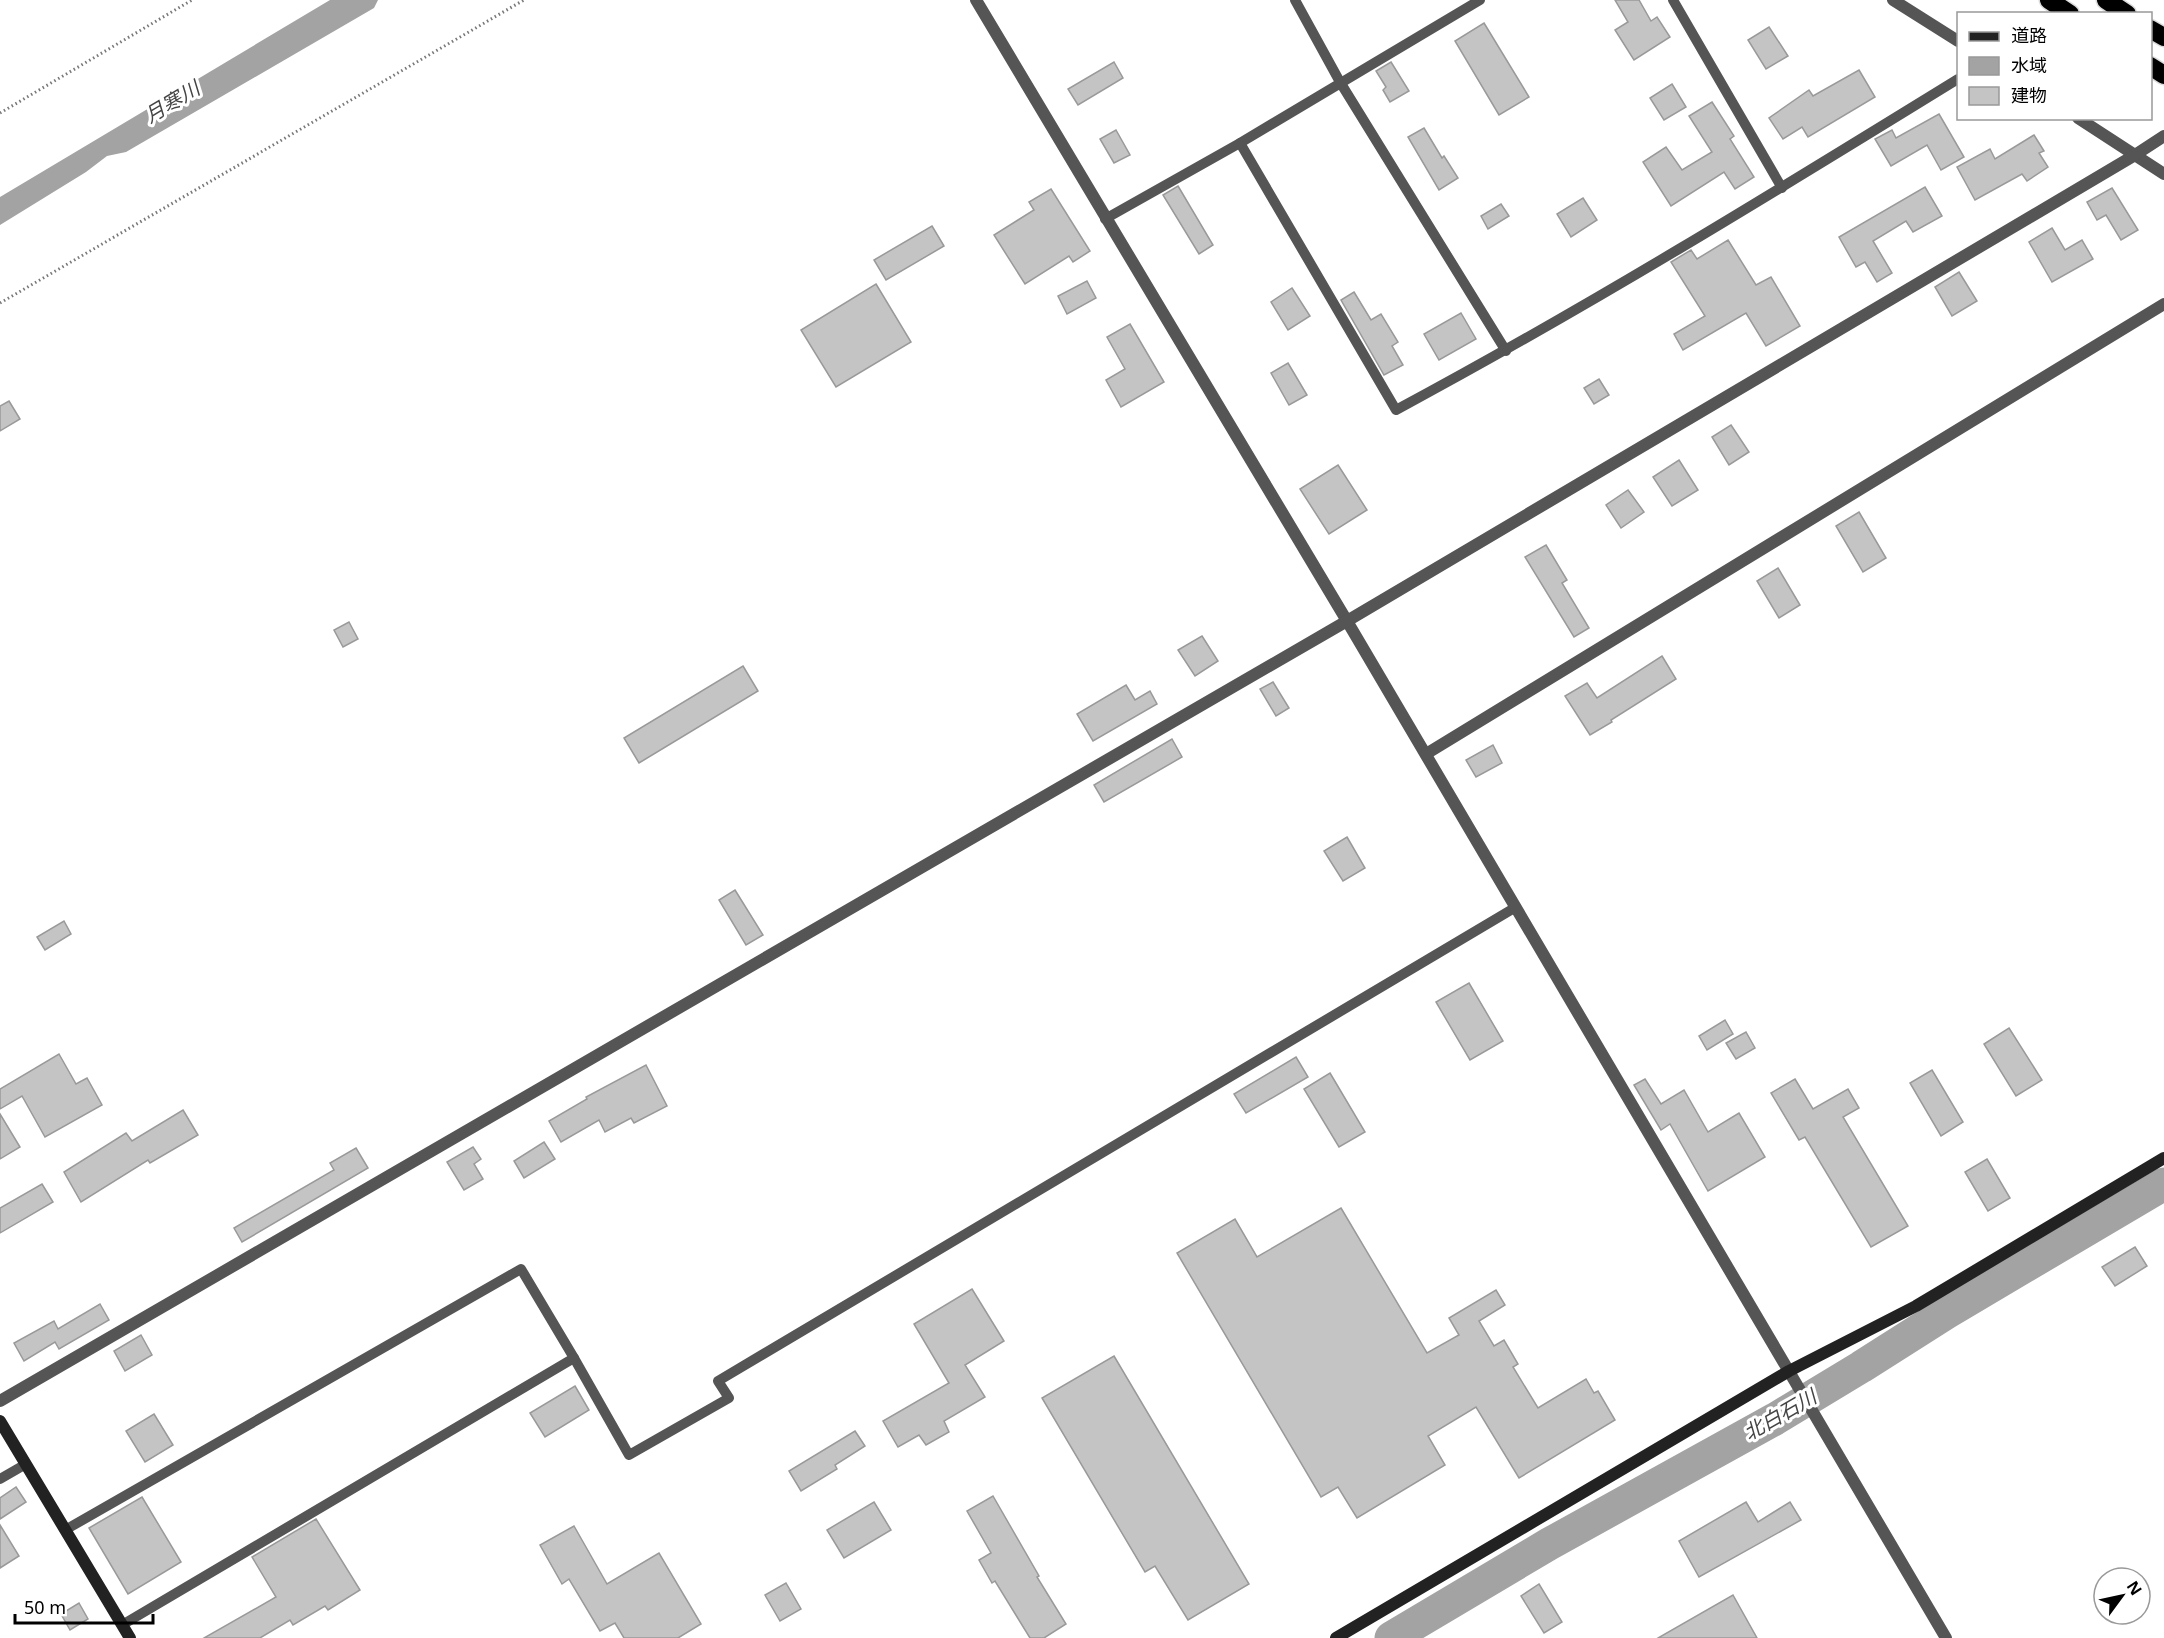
<svg xmlns="http://www.w3.org/2000/svg" width="2164" height="1638" font-family="'Noto Sans','Noto Sans JP',sans-serif">
  <style>
    .water { fill: #a3a3a3 }
    .lines { fill: none; stroke-linecap: round; stroke-linejoin: round }
    .river { stroke: #a3a3a3; stroke-width: 33 }
    .building { fill: #c4c4c4; stroke: #999; stroke-width: 1.5 }
    .highway-casing { stroke: #dbdbdb; stroke-width: 21 }
    .path { stroke: #777; stroke-width: 3; stroke-dasharray: 1.5 3; stroke-linecap: butt }
    .lane { stroke: #555; stroke-width: 10 }
    .street { stroke: #555; stroke-width: 12 }
    .secondary { stroke: #222; stroke-width: 12 }
    .highway { stroke: #000; stroke-width: 18 }
    .labels { text-anchor: middle; stroke-width: 6; stroke-linejoin: round; paint-order: stroke }
    .water-label { font-size: 20px; font-style: italic; fill: #444; stroke: #fff }
  </style>
  <rect width="100%" height="100%" fill="#fff"/>
  <!-- water -->
  <polygon class="water" points="330,0 378,0 374,8 126,152 107,156 86,172 0,225 0,197"/>
  <g class="lines">
    <!-- river -->
    <polyline class="river" points="1391,1638 1549,1544 1775,1419 1861,1367 1946,1313 2164,1184"/>
  </g>
  <!-- building -->
  <g class="building">
    <polygon points="1615,0 1639,0 1651,21 1657,17 1670,37 1634,60 1615,30 1628,22"/>
    <polygon points="1484,23 1529,97 1499,115 1455,41"/>
    <polygon points="1769,27 1788,56 1766,69 1748,40"/>
    <polygon points="1114,62 1123,78 1078,105 1068,89"/>
    <polygon points="1391,62 1409,91 1390,102 1383,90 1386,87 1376,71"/>
    <polygon points="1859,70 1875,97 1808,137 1802,127 1783,139 1769,118 1809,90 1813,96"/>
    <polygon points="1672,84 1686,107 1664,120 1650,98"/>
    <polygon points="1712,102 1734,136 1730,139 1754,177 1735,189 1724,172 1671,206 1643,162 1666,147 1682,170 1712,152 1689,116"/>
    <polygon points="1939,114 1964,157 1941,170 1927,145 1891,166 1875,139 1892,130 1896,138"/>
    <polygon points="1424,128 1442,158 1444,156 1458,178 1439,190 1408,137"/>
    <polygon points="1116,130 1130,155 1114,163 1100,139"/>
    <polygon points="2034,135 2044,151 2039,153 2048,167 2027,181 2022,174 1975,200 1957,167 1990,149 1995,159"/>
    <polygon points="1178,186 1213,245 1199,254 1163,195"/>
    <polygon points="1925,187 1942,216 1913,232 1906,221 1873,241 1892,273 1877,282 1865,262 1856,267 1839,237"/>
    <polygon points="2112,188 2138,230 2121,240 2106,215 2097,220 2087,202"/>
    <polygon points="1051,189 1090,251 1073,262 1069,256 1025,284 994,235 1034,210 1029,202"/>
    <polygon points="1583,198 1597,220 1571,237 1557,214"/>
    <polygon points="1501,204 1509,216 1488,229 1481,216"/>
    <polygon points="932,226 944,246 886,280 874,260"/>
    <polygon points="2052,228 2065,250 2082,240 2093,259 2052,282 2029,242"/>
    <polygon points="1728,240 1756,285 1771,277 1800,326 1766,346 1746,313 1683,350 1674,334 1705,316 1671,262 1691,250 1697,259"/>
    <polygon points="1959,272 1977,301 1952,316 1935,287"/>
    <polygon points="1087,281 1096,298 1067,314 1058,296"/>
    <polygon points="876,284 911,342 836,387 801,330"/>
    <polygon points="1292,288 1310,316 1288,330 1271,302"/>
    <polygon points="1354,292 1371,320 1381,314 1398,342 1392,346 1403,365 1384,375 1341,300"/>
    <polygon points="1461,313 1476,339 1439,360 1424,334"/>
    <polygon points="1130,324 1164,382 1121,407 1106,380 1125,369 1107,337"/>
    <polygon points="1288,363 1307,395 1289,405 1271,373"/>
    <polygon points="1599,379 1609,395 1594,404 1584,388"/>
    <polygon points="9,401 20,419 0,431 0,406"/>
    <polygon points="1731,425 1749,452 1729,465 1712,437"/>
    <polygon points="1679,460 1698,490 1672,506 1653,477"/>
    <polygon points="1338,465 1367,510 1329,534 1300,489"/>
    <polygon points="1628,490 1644,512 1621,528 1606,505"/>
    <polygon points="1859,512 1886,558 1863,572 1836,526"/>
    <polygon points="1546,545 1567,580 1562,583 1589,628 1574,637 1525,557"/>
    <polygon points="1778,568 1800,605 1779,618 1757,581"/>
    <polygon points="349,622 358,639 343,647 334,630"/>
    <polygon points="1202,636 1218,661 1195,676 1178,650"/>
    <polygon points="1662,656 1676,679 1611,720 1612,722 1590,735 1565,696 1587,683 1597,698"/>
    <polygon points="743,666 758,691 639,763 624,738"/>
    <polygon points="1273,682 1289,708 1276,716 1260,689"/>
    <polygon points="1126,685 1135,700 1150,691 1157,704 1093,741 1077,714"/>
    <polygon points="1172,739 1182,757 1104,802 1094,785"/>
    <polygon points="1493,745 1502,763 1476,777 1466,760"/>
    <polygon points="1347,837 1365,868 1343,881 1324,851"/>
    <polygon points="735,890 763,935 746,945 719,900"/>
    <polygon points="64,921 71,934 45,950 37,937"/>
    <polygon points="1469,983 1503,1041 1470,1060 1436,1002"/>
    <polygon points="1725,1020 1733,1034 1707,1050 1699,1036"/>
    <polygon points="2009,1028 2042,1080 2016,1096 1984,1044"/>
    <polygon points="1746,1032 1755,1048 1736,1059 1726,1043"/>
    <polygon points="59,1054 76,1084 87,1078 102,1105 45,1137 22,1096 0,1109 0,1089"/>
    <polygon points="1296,1057 1308,1077 1246,1113 1234,1094"/>
    <polygon points="646,1065 667,1106 634,1123 631,1118 605,1132 599,1120 561,1142 549,1121 587,1099 586,1097"/>
    <polygon points="1932,1070 1963,1122 1941,1136 1910,1083"/>
    <polygon points="1330,1073 1365,1132 1339,1147 1304,1089"/>
    <polygon points="1645,1079 1661,1104 1684,1090 1708,1132 1739,1113 1765,1157 1708,1191 1670,1124 1661,1130 1634,1085"/>
    <polygon points="1795,1079 1813,1109 1848,1089 1859,1108 1843,1117 1908,1226 1871,1247 1805,1137 1799,1140 1771,1093"/>
    <polygon points="183,1110 198,1135 150,1163 148,1160 81,1202 64,1172 126,1133 132,1141"/>
    <polygon points="0,1114 20,1147 0,1159"/>
    <polygon points="544,1142 555,1159 524,1178 514,1161"/>
    <polygon points="473,1147 481,1159 474,1164 483,1179 464,1190 447,1162"/>
    <polygon points="356,1148 368,1168 242,1242 234,1228 334,1170 330,1163"/>
    <polygon points="1987,1159 2010,1198 1988,1211 1965,1172"/>
    <polygon points="42,1184 53,1202 0,1233 0,1208"/>
    <polygon points="1341,1208 1427,1353 1459,1335 1449,1318 1496,1290 1505,1305 1479,1321 1494,1346 1504,1340 1518,1364 1513,1367 1538,1408 1586,1379 1594,1393 1598,1391 1615,1420 1519,1478 1476,1407 1428,1436 1445,1465 1357,1518 1338,1487 1321,1497 1177,1253 1235,1219 1257,1257"/>
    <polygon points="2135,1247 2147,1266 2115,1286 2102,1267"/>
    <polygon points="972,1289 1004,1341 965,1365 985,1397 944,1421 949,1432 926,1445 919,1435 898,1447 883,1421 949,1383 914,1324"/>
    <polygon points="100,1304 109,1320 59,1349 55,1342 24,1361 14,1343 54,1321 58,1329"/>
    <polygon points="141,1335 152,1355 125,1371 114,1351"/>
    <polygon points="1114,1356 1249,1584 1188,1620 1155,1566 1145,1572 1042,1398"/>
    <polygon points="575,1386 589,1410 545,1437 530,1413"/>
    <polygon points="154,1414 173,1445 145,1462 126,1431"/>
    <polygon points="855,1431 865,1446 835,1465 837,1469 801,1491 789,1471"/>
    <polygon points="16,1487 26,1502 0,1519 0,1498"/>
    <polygon points="993,1496 1039,1576 1037,1577 1066,1624 1044,1638 1030,1638 995,1581 992,1583 979,1560 991,1553 967,1511"/>
    <polygon points="142,1497 181,1562 128,1594 89,1528"/>
    <polygon points="874,1502 891,1530 844,1558 827,1530"/>
    <polygon points="1746,1502 1758,1522 1790,1502 1801,1520 1699,1577 1679,1541"/>
    <polygon points="316,1519 360,1590 328,1610 325,1606 293,1625 290,1620 260,1638 204,1638 276,1597 252,1557"/>
    <polygon points="0,1525 19,1556 0,1568"/>
    <polygon points="574,1526 607,1584 659,1553 701,1624 678,1638 624,1638 615,1623 600,1631 569,1579 562,1584 540,1545"/>
    <polygon points="786,1583 801,1609 780,1621 765,1595"/>
    <polygon points="1539,1584 1562,1622 1544,1633 1521,1596"/>
    <polygon points="1733,1595 1757,1638 1658,1638"/>
    <polygon points="79,1603 88,1619 70,1630 61,1614"/>
  </g>
  <g class="lines">
    <!-- highway casing -->
    <g class="highway-casing">
      <g id="highway">
        <polyline points="2049,0 2070,14"/>
        <polyline points="2106,0 2127,14"/>
        <polyline points="2150,29 2164,37"/>
        <polyline points="2150,66 2164,75"/>
      </g>
    </g>
    <!-- path -->
    <g class="path">
      <polyline points="0,113 192,0"/>
      <polyline points="0,303 524,0"/>
    </g>
    <!-- lane -->
    <g class="lane">
      <polyline points="1295,0 1340,82 1506,351"/>
      <polyline points="1673,0 1782,188"/>
      <path d="M1240,143L1396,410C1588,307 1773,193 1958,79"/>
      <polyline points="1105,219 1240,143 1480,0"/>
      <polyline points="0,1479 26,1464"/>
      <polyline points="65,1530 521,1269 574,1358 629,1455 729,1398 718,1381 1516,907"/>
      <polyline points="122,1625 574,1358"/>
    </g>
    <!-- street -->
    <g class="street">
      <polyline points="976,0 1347,621 1946,1638"/>
      <polyline points="1893,0 1958,41"/>
      <polyline points="2078,118 2164,174"/>
      <polyline points="1426,754 2164,304"/>
      <polyline points="0,1401 1347,621 2135,155 2164,136"/>
    </g>
    <!-- secondary -->
    <g class="secondary">
      <polyline points="0,1421 130,1638"/>
      <polyline points="1336,1638 1789,1371 1916,1306 2164,1158"/>
    </g>
    <!-- highway -->
    <use href="#highway" class="highway"/>
  </g>
  <g class="labels">
    <!-- water labels -->
    <g class="water-label">
      <text transform="translate(172 102) rotate(-31)" y="7">月寒川</text>
      <text transform="translate(1780 1415) rotate(-30)" y="7">北白石川</text>
    </g>
  </g>
  <!-- legend -->
  <rect x="1957" y="12" width="195" height="108" fill="#ffffff" stroke="#999999" stroke-width="1.5"/>
  <rect x="1969" y="32" width="30" height="9" fill="#222222" stroke="#999999" stroke-width="1.5"/>
  <text x="2011" y="42" font-size="18" fill="#000000">道路</text>
  <rect x="1969" y="57" width="30" height="18" fill="#a3a3a3" stroke="#999999" stroke-width="1.5"/>
  <text x="2011" y="72" font-size="18" fill="#000000">水域</text>
  <rect x="1969" y="87" width="30" height="18" fill="#c4c4c4" stroke="#999999" stroke-width="1.5"/>
  <text x="2011" y="102" font-size="18" fill="#000000">建物</text>
  <!-- north arrow -->
  <g transform="translate(2122 1596) rotate(57)"><circle r="28" fill="#ffffff" stroke="#999999" stroke-width="1.5"/>
  <path d="M0-4.5L10 22L0 15L-10 22Z" fill="#000000"/>
  <text y="-9" font-size="16" font-weight="bold" text-anchor="middle" fill="#000000">N</text>
  </g>
  <!-- scale -->
  <path d="M15 1614v9h138v-9" fill="none" stroke="#000000" stroke-width="3"/>
  <text x="24" y="1614" font-size="18" fill="#000000" stroke="#ffffff" stroke-width="4.5" paint-order="stroke">50 m</text>
</svg>
